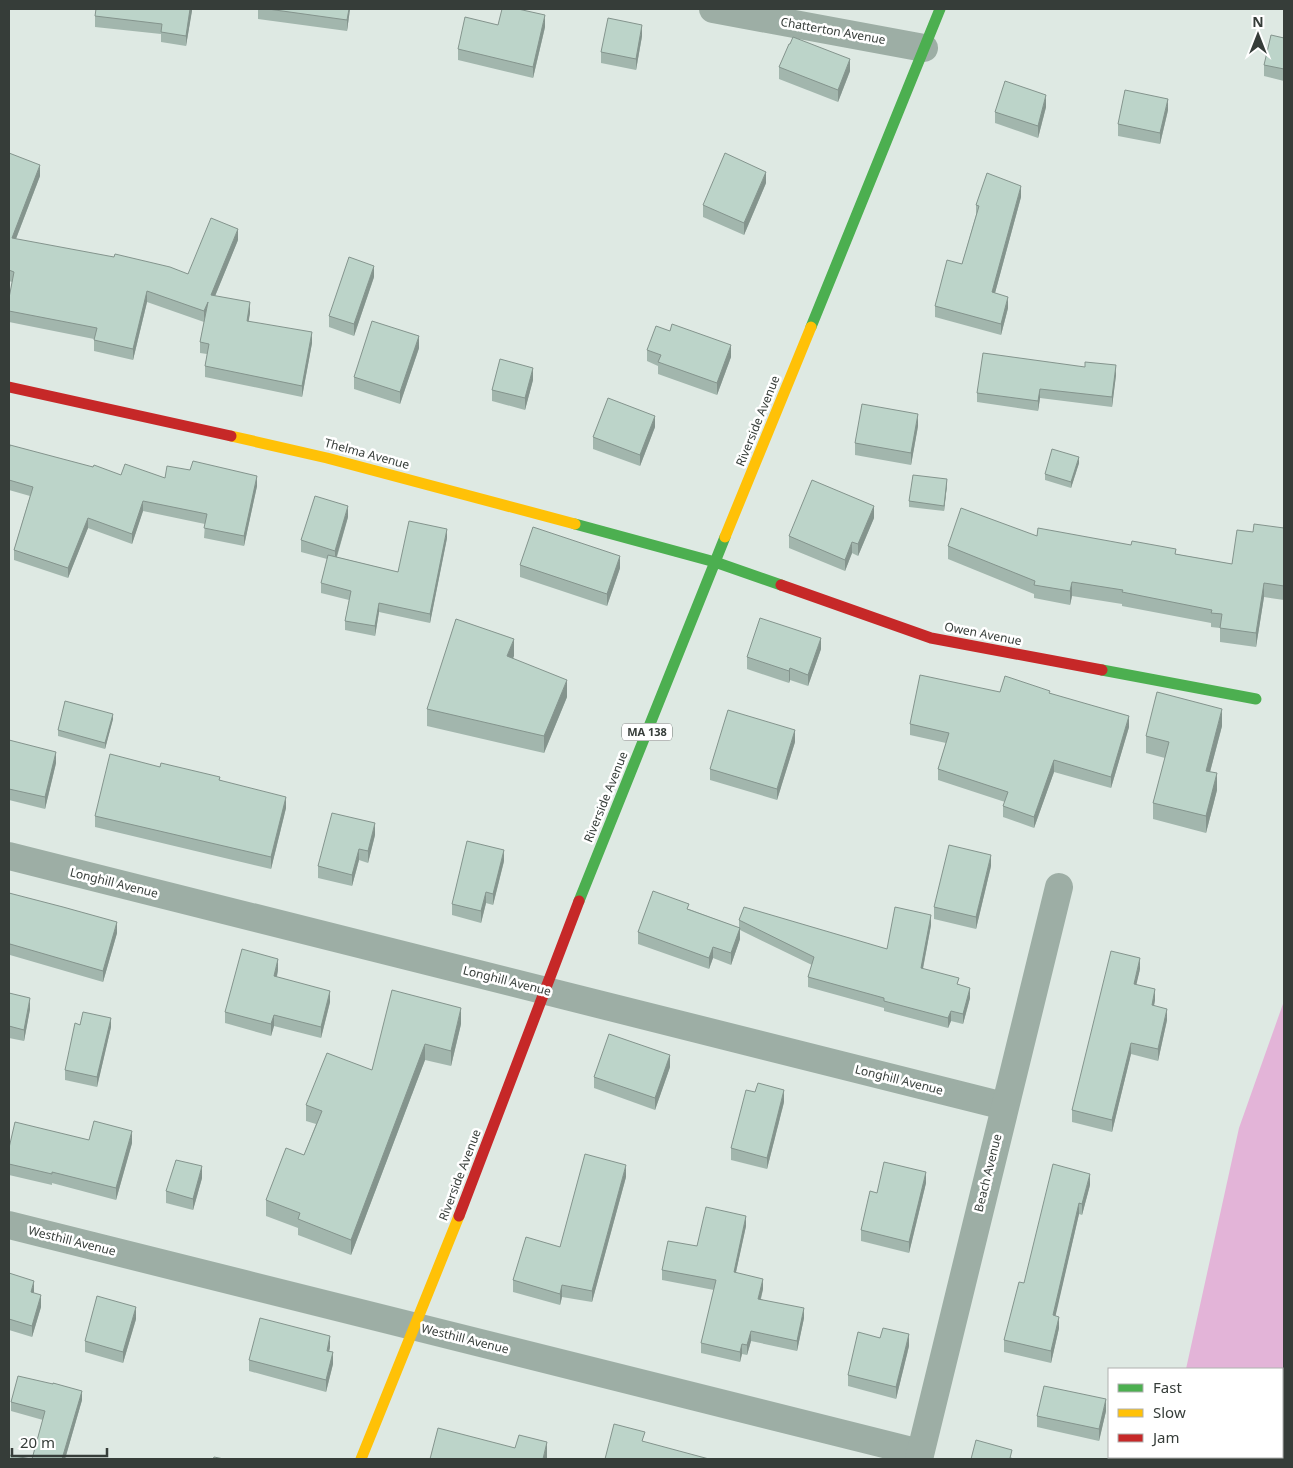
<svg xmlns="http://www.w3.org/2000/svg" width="1293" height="1468" font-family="'Noto Sans',sans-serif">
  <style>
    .water { fill: #e3b4d8 }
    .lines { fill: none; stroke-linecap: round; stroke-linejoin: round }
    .street { stroke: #9daea5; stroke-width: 28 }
    .fast { stroke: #4caf50; stroke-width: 11 }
    .slow { stroke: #ffc107; stroke-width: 11 }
    .jam { stroke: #c62828; stroke-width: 11 }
    .wall { fill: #a2b6ad }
    .shaded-wall { fill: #84948d }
    .building { fill: #bcd4c9; stroke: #84948d }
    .labels { text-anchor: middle; stroke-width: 5; stroke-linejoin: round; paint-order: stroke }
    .shield { fill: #fff; stroke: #727774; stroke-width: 1 }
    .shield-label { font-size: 11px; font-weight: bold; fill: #363d39 }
    .street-label { font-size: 12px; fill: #363d39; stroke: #fff }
  </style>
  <rect width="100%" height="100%" fill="#dee9e3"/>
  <!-- water -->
  <polygon class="water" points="1284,1001 1284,1459 1166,1459 1167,1457 1282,1457 1282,1369 1186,1369 1239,1128"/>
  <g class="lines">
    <!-- street -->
    <g class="street">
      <polyline points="713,9 924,48"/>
      <polyline points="9,856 1004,1106"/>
      <polyline points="9,1225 920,1453"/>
      <polyline points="919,1459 1059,887"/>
    </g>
    <!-- fast -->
    <g class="fast">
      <polyline points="811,327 940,9"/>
      <polyline points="575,524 715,562 781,585"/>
      <polyline points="1102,670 1256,699"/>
      <polyline points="579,901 725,537"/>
    </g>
    <!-- slow -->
    <g class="slow">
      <polyline points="231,436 327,458 575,524"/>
      <polyline points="725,537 811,327"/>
      <polyline points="361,1459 459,1216"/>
    </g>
    <!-- jam -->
    <g class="jam">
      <polyline points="9,387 231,436"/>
      <polyline points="781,585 931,638 1102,670"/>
      <polyline points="459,1216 579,901"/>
    </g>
  </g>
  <!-- wall -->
  <g class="wall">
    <polygon points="192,9 186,46 161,42 161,34 95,27 95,16"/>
    <polygon points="258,9 350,9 347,31 258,19"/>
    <polygon points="498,25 545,27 533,78 458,60 458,49"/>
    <polygon points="642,36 636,70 601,63 601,52"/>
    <polygon points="1284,38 1284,81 1264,76 1264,65"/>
    <polygon points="779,67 850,71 838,102 779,79"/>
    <polygon points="1046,107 1038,138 995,123 995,112"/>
    <polygon points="1168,110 1160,144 1118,136 1118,124"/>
    <polygon points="9,153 40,176 16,239 188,274 238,240 215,296 250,313 248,321 312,343 302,397 205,377 205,366 207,354 200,353 200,342 204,322 147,302 133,360 94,351 94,339 9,322 9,298 12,282 9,281"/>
    <polygon points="766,183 744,235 703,217 703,205"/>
    <polygon points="1021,197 995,293 1008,308 1001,335 935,317 935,306 962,264 976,215 976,205"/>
    <polygon points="374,277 354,336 329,327 329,316"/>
    <polygon points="670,331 731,357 717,395 658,374 658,366 647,361 647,350"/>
    <polygon points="419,348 400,404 354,389 354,377"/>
    <polygon points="1116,375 1112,407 1040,398 1038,411 977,402 977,393"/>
    <polygon points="533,380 525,410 492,401 492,390"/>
    <polygon points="918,426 911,465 855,455 855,443"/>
    <polygon points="655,427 640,466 593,449 593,437"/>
    <polygon points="9,451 121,475 257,486 244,546 204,538 205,524 143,511 132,544 88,528 68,578 14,560 14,550 30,496 9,490"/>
    <polygon points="1079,463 1071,488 1045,480 1045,474"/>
    <polygon points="947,485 944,511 909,507 909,501"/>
    <polygon points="348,517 337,557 398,572 447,538 430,623 379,612 375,636 345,630 345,621 349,600 321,593 321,583 327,559 301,552 301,540"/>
    <polygon points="874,518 858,556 852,553 845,571 789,548 789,536"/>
    <polygon points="1284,528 1284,600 1264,597 1256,647 1220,642 1220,628 1211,627 1211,623 1122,606 1122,604 1072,596 1070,605 1034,598 1034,594 948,559 948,546 1037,536 1176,554 1232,564 1253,532"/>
    <polygon points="520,565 620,568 607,606 520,577"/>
    <polygon points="821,649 808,686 790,680 789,683 747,669 747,657"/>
    <polygon points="514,656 513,658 567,697 544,753 427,726 427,709"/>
    <polygon points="1000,692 1050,693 1129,727 1111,788 1054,772 1034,828 1003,817 1003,806 1005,802 938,780 938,769 946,743 910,735 910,724"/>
    <polygon points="113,719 105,749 58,736 58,730"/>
    <polygon points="1222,726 1210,772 1217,790 1206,833 1153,819 1153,803 1165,758 1146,753 1146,736"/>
    <polygon points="9,740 56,763 45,809 9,800"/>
    <polygon points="795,742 777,800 710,780 710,769"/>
    <polygon points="160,767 220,780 286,808 271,869 95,827 95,816"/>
    <polygon points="375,835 368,863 359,860 352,886 318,878 318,866"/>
    <polygon points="504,861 493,905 486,903 481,923 452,915 452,904"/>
    <polygon points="991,866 976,929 934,919 934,907"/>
    <polygon points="9,893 117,933 103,982 10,955 9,958"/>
    <polygon points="689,909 739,928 739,920 887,949 931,925 923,969 959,985 970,998 963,1024 951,1021 948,1028 884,1011 884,1008 808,987 808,977 812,965 740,930 740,939 731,965 713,958 709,969 638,944 638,932"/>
    <polygon points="1140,969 1136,984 1155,1000 1154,1005 1167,1020 1158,1061 1131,1054 1112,1132 1072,1122 1072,1110"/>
    <polygon points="278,970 277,977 330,1002 321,1038 274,1026 271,1036 225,1023 225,1012"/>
    <polygon points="9,993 30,1009 24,1041 9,1038"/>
    <polygon points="461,1024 451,1066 425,1060 351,1255 298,1235 298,1228 266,1216 266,1200 304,1155 316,1124 306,1121 306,1105"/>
    <polygon points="80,1025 111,1027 97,1087 65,1080 65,1070"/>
    <polygon points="670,1067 655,1110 594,1088 594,1077"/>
    <polygon points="784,1102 767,1169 731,1160 731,1148"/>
    <polygon points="89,1140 132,1143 116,1200 52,1183 52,1185 9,1175 9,1148"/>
    <polygon points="626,1177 592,1302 562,1297 560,1305 513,1292 513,1280 560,1247"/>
    <polygon points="202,1178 193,1210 166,1203 166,1191"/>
    <polygon points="926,1183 909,1253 861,1241 861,1230 877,1193"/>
    <polygon points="1090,1185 1082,1215 1079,1214 1055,1316 1059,1328 1051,1363 1004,1352 1004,1340 1024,1283"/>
    <polygon points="746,1226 736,1272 763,1289 761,1299 804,1318 797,1351 751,1341 747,1355 742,1354 740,1362 701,1353 701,1343 714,1290 662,1280 662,1270 697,1246"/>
    <polygon points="9,1273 34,1292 34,1293 41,1307 32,1337 9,1330"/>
    <polygon points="136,1319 123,1363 85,1352 85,1341"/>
    <polygon points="909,1346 896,1399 848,1386 848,1375"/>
    <polygon points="330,1347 329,1351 333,1364 326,1392 249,1371 249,1360"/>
    <polygon points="53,1384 82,1400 65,1459 32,1459 43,1420 11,1411 11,1402"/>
    <polygon points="1106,1411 1099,1441 1037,1427 1037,1416"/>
  </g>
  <!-- shaded-wall -->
  <g class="shaded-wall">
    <polygon points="190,9 192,9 192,11 186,46 186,36"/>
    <polygon points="349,9 350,9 347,31 347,20"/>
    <polygon points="545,15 545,27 533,78 533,67"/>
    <polygon points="642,25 642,36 636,70 636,59"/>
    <polygon points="850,59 850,71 838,102 838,90"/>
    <polygon points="1046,95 1046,107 1038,138 1038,126"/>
    <polygon points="1168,99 1168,110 1160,144 1160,133"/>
    <polygon points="40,165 40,176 12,249 12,238"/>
    <polygon points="766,172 766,183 744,235 744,223"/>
    <polygon points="1021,186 1021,197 992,304 992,292"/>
    <polygon points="238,229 238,240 211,306 211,295"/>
    <polygon points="374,266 374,277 354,336 354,324"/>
    <polygon points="147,291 147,302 133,360 133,349"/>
    <polygon points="1008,297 1008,308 1001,335 1001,324"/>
    <polygon points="208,302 204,322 204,311"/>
    <polygon points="250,302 250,313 247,332 247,321"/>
    <polygon points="312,332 312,343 302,397 302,386"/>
    <polygon points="419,336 419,348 400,404 400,392"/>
    <polygon points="731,345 731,357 717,395 717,383"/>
    <polygon points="1116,365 1116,375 1112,407 1112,397"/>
    <polygon points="533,368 533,380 525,410 525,398"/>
    <polygon points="1040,389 1040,398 1038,411 1038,401"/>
    <polygon points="918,414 918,426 911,465 911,453"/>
    <polygon points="655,416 655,427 640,466 640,455"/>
    <polygon points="1079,457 1079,463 1071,488 1071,482"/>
    <polygon points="257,476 257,486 244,546 244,536"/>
    <polygon points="947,479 947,485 944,511 944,506"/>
    <polygon points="143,501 143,511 132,544 132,534"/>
    <polygon points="348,506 348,517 335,562 335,551"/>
    <polygon points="874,506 874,518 858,556 858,544"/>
    <polygon points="88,518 88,528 68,578 68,568"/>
    <polygon points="447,529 447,538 430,623 430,614"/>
    <polygon points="852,542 852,553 845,571 845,560"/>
    <polygon points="620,556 620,568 607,606 607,594"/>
    <polygon points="1072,582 1072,596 1070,605 1070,591"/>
    <polygon points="1264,583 1264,597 1256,647 1256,633"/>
    <polygon points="379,603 379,612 375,636 375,626"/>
    <polygon points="821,638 821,649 808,686 808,675"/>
    <polygon points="514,639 514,656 507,673 507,656"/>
    <polygon points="790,668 790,680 789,683 789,671"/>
    <polygon points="567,680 567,697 544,753 544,736"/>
    <polygon points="1222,709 1222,726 1206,787 1206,771"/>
    <polygon points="113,714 113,719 105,749 105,743"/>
    <polygon points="1129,716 1129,727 1111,788 1111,777"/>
    <polygon points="795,730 795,742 777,800 777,789"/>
    <polygon points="56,752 56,763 45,809 45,797"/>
    <polygon points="1054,760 1054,772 1034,828 1034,817"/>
    <polygon points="1217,773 1217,790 1206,833 1206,816"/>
    <polygon points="286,797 286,808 271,869 271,857"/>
    <polygon points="375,823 375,835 368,863 368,851"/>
    <polygon points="359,849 359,860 352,886 352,875"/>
    <polygon points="504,850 504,861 493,905 493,894"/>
    <polygon points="991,855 991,866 976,929 976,917"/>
    <polygon points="486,892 486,903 481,923 481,911"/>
    <polygon points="931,915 931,925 921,978 921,968"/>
    <polygon points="117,922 117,933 103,982 103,971"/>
    <polygon points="740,928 740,939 731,965 731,953"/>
    <polygon points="713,947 713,958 709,969 709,958"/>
    <polygon points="1140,958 1140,969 1134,995 1134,984"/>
    <polygon points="278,959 278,970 274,988 274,976"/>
    <polygon points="970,988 970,998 963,1024 963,1014"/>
    <polygon points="1155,989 1155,1000 1152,1016 1152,1005"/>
    <polygon points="330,991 330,1002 321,1038 321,1027"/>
    <polygon points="30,998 30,1009 24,1041 24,1030"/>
    <polygon points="461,1008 461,1024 451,1066 451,1051"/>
    <polygon points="1167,1009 1167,1020 1158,1061 1158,1049"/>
    <polygon points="951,1011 951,1021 948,1028 948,1018"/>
    <polygon points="274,1015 274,1026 271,1036 271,1024"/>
    <polygon points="111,1018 111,1027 97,1087 97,1077"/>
    <polygon points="1131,1043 1131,1054 1112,1132 1112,1120"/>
    <polygon points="425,1044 425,1060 351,1255 351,1240"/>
    <polygon points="670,1055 670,1067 655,1110 655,1098"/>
    <polygon points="784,1090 784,1102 767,1169 767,1158"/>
    <polygon points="132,1131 132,1143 116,1200 116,1188"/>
    <polygon points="626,1165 626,1177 592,1302 592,1291"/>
    <polygon points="202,1166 202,1178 193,1210 193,1199"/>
    <polygon points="926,1172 926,1183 909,1253 909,1242"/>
    <polygon points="1090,1174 1090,1185 1082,1215 1082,1204"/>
    <polygon points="1079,1203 1079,1214 1053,1327 1053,1315"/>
    <polygon points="746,1216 746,1226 734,1281 734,1272"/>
    <polygon points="763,1279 763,1289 758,1309 758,1299"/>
    <polygon points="34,1281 34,1292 31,1304 31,1292"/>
    <polygon points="562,1285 562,1297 560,1305 560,1294"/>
    <polygon points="41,1295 41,1307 32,1337 32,1326"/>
    <polygon points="136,1307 136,1319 123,1363 123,1352"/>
    <polygon points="804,1308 804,1318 797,1351 797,1341"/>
    <polygon points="1059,1317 1059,1328 1051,1363 1051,1351"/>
    <polygon points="751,1331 751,1341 747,1355 747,1345"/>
    <polygon points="909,1334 909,1346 896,1399 896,1387"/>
    <polygon points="330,1336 330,1347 327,1362 327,1351"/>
    <polygon points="742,1344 742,1354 740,1362 740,1352"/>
    <polygon points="333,1352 333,1364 326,1392 326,1380"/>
    <polygon points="82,1391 82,1400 65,1459 62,1459"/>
    <polygon points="1106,1399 1106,1411 1099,1441 1099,1429"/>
    <polygon points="547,1442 547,1459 543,1459"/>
  </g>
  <!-- building -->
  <g class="building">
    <polygon points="96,9 190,9 186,36 161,32 162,24 95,16"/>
    <polygon points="268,9 349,9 347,20"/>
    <polygon points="502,9 518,9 545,15 533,67 458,49 465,17 498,25"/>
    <polygon points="608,18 642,25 636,59 601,52"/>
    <polygon points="1271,35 1284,38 1284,69 1264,65"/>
    <polygon points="793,37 850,59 838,90 779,67 789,44 790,44"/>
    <polygon points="1005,81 1046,95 1038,126 995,112"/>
    <polygon points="1125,90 1168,99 1160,133 1118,124"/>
    <polygon points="9,153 40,165 12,238 114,257 115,254 170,267 188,274 211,218 238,229 211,295 250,302 247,321 312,332 302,386 205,366 209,344 200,342 208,302 204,311 147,291 133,349 94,340 97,328 9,311 9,298 14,272 9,270"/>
    <polygon points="725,153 766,172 744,223 703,205"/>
    <polygon points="987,173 1021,186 992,292 1008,297 1001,324 935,306 947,260 962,264 979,206 976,205"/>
    <polygon points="349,257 374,266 354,324 329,316"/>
    <polygon points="372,321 419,336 400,392 354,377"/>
    <polygon points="672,324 731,345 717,383 658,362 661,355 647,350 656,326 670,331"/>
    <polygon points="983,353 1085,367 1085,362 1116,365 1112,397 1040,389 1038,401 977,393"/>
    <polygon points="500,359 533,368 525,398 492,390"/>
    <polygon points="608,398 655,416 640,455 593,437"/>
    <polygon points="862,404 918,414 911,453 855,443"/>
    <polygon points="10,445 93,467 94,465 121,475 125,464 165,478 167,466 190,470 193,461 257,476 244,536 204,528 207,514 143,501 132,534 88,518 68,568 14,550 33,487 9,480 9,451"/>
    <polygon points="1052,449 1079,457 1071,482 1045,474"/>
    <polygon points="913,475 947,479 944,506 909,501"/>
    <polygon points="812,480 874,506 858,544 852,542 845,560 789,536"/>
    <polygon points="315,496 348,506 335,551 301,540"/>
    <polygon points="961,508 1037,536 1038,528 1131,545 1132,541 1176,549 1175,554 1232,564 1237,530 1253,532 1254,524 1284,528 1284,586 1264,583 1256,633 1220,628 1222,614 1211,613 1212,610 1122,592 1123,590 1072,582 1070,591 1034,585 1035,581 948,546"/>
    <polygon points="409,521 447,529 430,614 379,603 375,626 345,621 351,591 321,583 328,555 398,572"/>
    <polygon points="533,527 620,556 607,594 520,565"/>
    <polygon points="760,618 821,638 808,675 790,668 789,671 747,657"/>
    <polygon points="456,619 514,639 507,656 567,680 544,736 427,709"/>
    <polygon points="920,675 1000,692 1005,676 1050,691 1049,693 1129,716 1111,777 1054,760 1034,817 1003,806 1008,792 938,769 949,733 910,724"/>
    <polygon points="1157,692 1222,709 1206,771 1217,773 1206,816 1153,803 1169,742 1146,736"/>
    <polygon points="65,701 113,714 105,743 58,730"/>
    <polygon points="728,710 795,730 777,789 710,769"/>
    <polygon points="9,740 56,752 45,797 9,789"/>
    <polygon points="110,754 160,767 161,763 220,777 219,780 286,797 271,857 95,816"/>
    <polygon points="332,813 375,823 368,851 359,849 352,875 318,866"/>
    <polygon points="467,841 504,850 493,894 486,892 481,911 452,904"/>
    <polygon points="949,845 991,855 976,917 934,907"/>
    <polygon points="653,891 689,904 687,909 740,928 731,953 713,947 709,958 638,932"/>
    <polygon points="9,893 63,907 117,922 103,971 10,944 9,947"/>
    <polygon points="744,907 887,949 895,907 931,915 921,968 959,978 957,984 970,988 963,1014 951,1011 948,1018 884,1001 884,998 808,977 814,957 739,920"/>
    <polygon points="242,949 278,959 274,976 330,991 321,1027 274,1015 271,1024 225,1012"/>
    <polygon points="1111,951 1140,958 1134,984 1155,989 1152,1005 1167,1009 1158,1049 1131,1043 1112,1120 1072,1110"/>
    <polygon points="392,990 461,1008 451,1051 425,1044 351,1240 298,1219 300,1213 266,1200 286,1148 304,1155 322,1111 306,1105 327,1053 372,1070"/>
    <polygon points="9,993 30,998 24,1030 9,1026"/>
    <polygon points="83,1012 111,1018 97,1077 65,1070 75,1023 80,1025"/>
    <polygon points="609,1034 670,1055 655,1098 594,1077"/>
    <polygon points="758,1083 784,1090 767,1158 731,1148 746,1090 755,1092"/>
    <polygon points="94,1121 132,1131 116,1188 52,1172 52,1174 9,1164 9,1148 15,1122 89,1140"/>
    <polygon points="585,1154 626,1165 592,1291 562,1285 560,1294 513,1280 526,1237 560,1247"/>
    <polygon points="176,1160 202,1166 193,1199 166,1191"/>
    <polygon points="884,1162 926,1172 909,1242 861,1230 870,1191 877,1193"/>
    <polygon points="1053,1164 1090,1174 1082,1204 1079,1203 1053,1315 1059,1317 1051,1351 1004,1340 1019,1282 1024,1283"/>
    <polygon points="706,1207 746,1216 734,1272 763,1279 758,1299 804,1308 797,1341 751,1331 747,1345 742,1344 740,1352 701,1343 716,1280 662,1270 668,1241 697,1246"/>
    <polygon points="9,1273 34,1281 31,1292 41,1295 32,1326 9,1319"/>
    <polygon points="97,1296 136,1307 123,1352 85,1341"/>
    <polygon points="260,1318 330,1336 327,1351 333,1352 326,1380 249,1360"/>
    <polygon points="883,1328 909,1334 896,1387 848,1375 858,1332 880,1338"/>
    <polygon points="18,1376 53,1384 53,1383 82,1391 62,1459 32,1459 45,1411 11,1402"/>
    <polygon points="1044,1386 1106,1399 1099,1429 1037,1416"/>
    <polygon points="614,1424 645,1432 642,1441 709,1459 605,1459"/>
    <polygon points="438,1428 515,1448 519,1435 547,1442 543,1459 430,1459"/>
    <polygon points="976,1440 1012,1450 1010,1458 1015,1459 971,1459"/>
    <polygon points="9,1455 31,1459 9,1459"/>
    <polygon points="214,1457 224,1459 213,1459"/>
  </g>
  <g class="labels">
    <!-- shield labels -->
    <rect class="shield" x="622" y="723.5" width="50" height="17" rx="4"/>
    <g class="shield-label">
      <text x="647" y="736">MA 138</text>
    </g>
    <!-- street labels -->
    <g class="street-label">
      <text transform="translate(833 31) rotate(10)" y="4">Chatterton Avenue</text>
      <text transform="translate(758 421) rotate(-68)" y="4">Riverside Avenue</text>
      <text transform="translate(367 454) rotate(15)" y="4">Thelma Avenue</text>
      <text transform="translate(983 634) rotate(11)" y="4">Owen Avenue</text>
      <text transform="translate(606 797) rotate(-68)" y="4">Riverside Avenue</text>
      <text transform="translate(114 883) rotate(14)" y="4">Longhill Avenue</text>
      <text transform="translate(507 981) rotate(14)" y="4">Longhill Avenue</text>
      <text transform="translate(899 1080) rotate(14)" y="4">Longhill Avenue</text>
      <text transform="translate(988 1173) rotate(-76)" y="4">Beach Avenue</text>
      <text transform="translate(460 1175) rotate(-69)" y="4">Riverside Avenue</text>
      <text transform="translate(72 1241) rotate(14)" y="4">Westhill Avenue</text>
      <text transform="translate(465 1339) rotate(14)" y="4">Westhill Avenue</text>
    </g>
  </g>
  <!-- border -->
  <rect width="1293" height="1468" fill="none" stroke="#363d39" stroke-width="20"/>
  <!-- legend -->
  <rect x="1108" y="1368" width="175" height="90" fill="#ffffff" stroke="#afb1b0"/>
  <rect x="1118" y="1384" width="25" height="8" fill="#4caf50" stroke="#afb1b0"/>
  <text x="1153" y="1393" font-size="15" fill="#363d39">Fast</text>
  <rect x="1118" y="1409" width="25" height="8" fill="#ffc107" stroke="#afb1b0"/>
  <text x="1153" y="1418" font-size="15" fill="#363d39">Slow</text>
  <rect x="1118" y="1434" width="25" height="8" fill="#c62828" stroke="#afb1b0"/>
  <text x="1153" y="1443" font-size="15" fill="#363d39">Jam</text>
  <!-- north arrow -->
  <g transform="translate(1258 35)" stroke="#ffffff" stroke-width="4" paint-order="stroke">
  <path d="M0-4L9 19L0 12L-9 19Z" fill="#363d39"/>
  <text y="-8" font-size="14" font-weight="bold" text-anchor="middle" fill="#363d39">N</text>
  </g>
  <!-- scale -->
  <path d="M12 1448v8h95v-8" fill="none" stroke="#363d39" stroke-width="2.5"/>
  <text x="20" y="1448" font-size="15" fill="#363d39" stroke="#ffffff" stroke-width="4" paint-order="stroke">20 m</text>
</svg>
